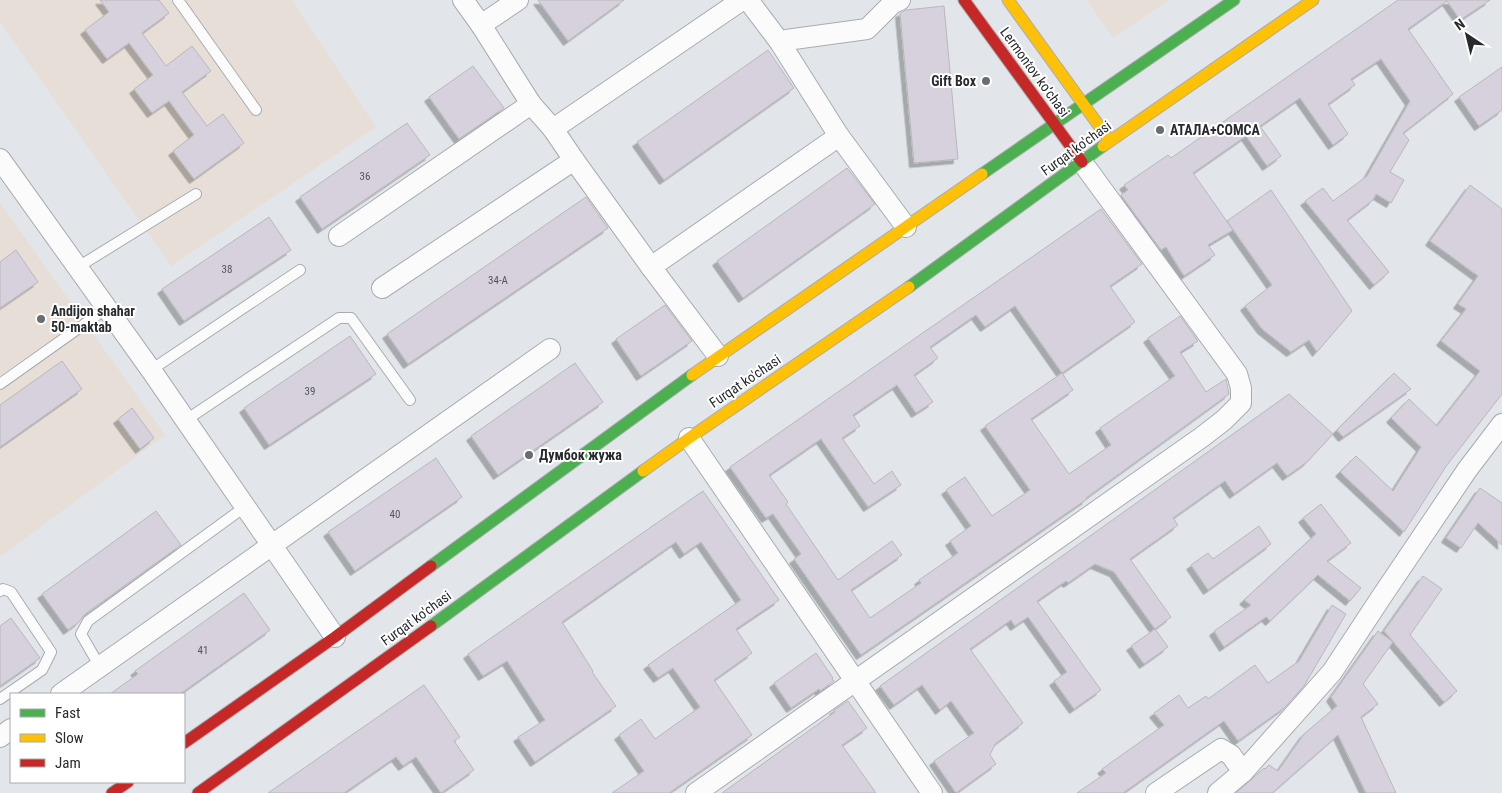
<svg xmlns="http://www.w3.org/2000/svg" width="1502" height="793" font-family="'Roboto Condensed',sans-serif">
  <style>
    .education { fill: #e6ded7 }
    .building { fill: #d6d1dc; stroke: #b8b8bb; fill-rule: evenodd; filter: url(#shadow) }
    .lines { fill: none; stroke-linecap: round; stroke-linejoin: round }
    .lane-casing { stroke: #a9acaf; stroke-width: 12 }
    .street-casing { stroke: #a9acaf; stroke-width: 22 }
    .fast-casing { stroke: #a9acaf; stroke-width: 13 }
    .slow-casing { stroke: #a9acaf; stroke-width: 13 }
    .jam-casing { stroke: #a9acaf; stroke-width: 13 }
    .lane { stroke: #fbfbfc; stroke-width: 10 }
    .street { stroke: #fbfbfc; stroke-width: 20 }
    .fast { stroke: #4caf50; stroke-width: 11 }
    .slow { stroke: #ffc107; stroke-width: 11 }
    .jam { stroke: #c62828; stroke-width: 11 }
    .poi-dot { fill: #696c70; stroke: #fff; stroke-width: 2 }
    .labels { text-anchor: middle; stroke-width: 4; stroke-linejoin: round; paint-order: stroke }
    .number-label { font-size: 11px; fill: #55565b }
    .street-label { font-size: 14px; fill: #282a2e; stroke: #fff }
    .poi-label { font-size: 14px; font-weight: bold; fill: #282a2e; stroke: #fff; text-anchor: start }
  </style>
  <defs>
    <filter id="shadow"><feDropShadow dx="-4.5" dy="4.5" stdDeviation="0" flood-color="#0004"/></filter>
  </defs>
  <rect width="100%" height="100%" fill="#e2e6ea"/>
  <!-- education -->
  <g class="education">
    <polygon points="0,0 292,0 376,127 171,266 0,22"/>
    <polygon points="1087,0 1169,0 1113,38"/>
    <polygon points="0,203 165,435 0,557"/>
  </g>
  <!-- building -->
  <g class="building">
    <polygon points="100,0 159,0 169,13 142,33 166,66 192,46 211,71 182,92 207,126 223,114 244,143 194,179 173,151 194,135 169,101 152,113 134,89 153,75 129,43 107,59 85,30 109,12"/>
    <polygon points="538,0 624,0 568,41"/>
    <polygon points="1398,0 1490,0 1460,20 1447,1 1408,29 1453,94 1403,133 1409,140 1390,172 1404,180 1391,203 1376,194 1373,200 1347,220 1389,272 1374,285 1305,201 1323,188 1333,201 1367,176 1410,101 1381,59 1351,79 1355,85 1328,104 1348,134 1333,145 1300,98 1260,126 1281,156 1267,166 1246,136 1193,173 1233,230 1208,245 1215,255 1184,276 1166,247 1161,250 1121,195 1128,190 1124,185 1168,155 1171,158"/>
    <polygon points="944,6 958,159 914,163 900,13 906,10"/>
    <polygon points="768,50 794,88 664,180 637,142"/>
    <polygon points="473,66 504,108 459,139 429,97"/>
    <polygon points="1502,67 1502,110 1479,126 1459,97"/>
    <polygon points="407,123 430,155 322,229 300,197"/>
    <polygon points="847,168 875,204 743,298 717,261"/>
    <polygon points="1470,185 1502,209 1502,394 1447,465 1404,532 1340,472 1356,456 1393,491 1421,447 1391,418 1409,399 1437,426 1480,371 1441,341 1466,309 1458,304 1478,276 1430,241"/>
    <polygon points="1271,190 1352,311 1317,352 1309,340 1291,352 1262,329 1245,306 1272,285 1227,221"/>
    <polygon points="586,197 608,228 408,364 387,334"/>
    <path d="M1101,209L1142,264L1110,286L1135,322L1062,373L1073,390L1031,419L1069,474L1111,445L1100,428L1175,376L1148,338L1180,316L1198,341L1180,352L1206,392L1226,379L1229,394L1086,498L1087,499L861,655L794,559L801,554L773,514L766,518L730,467ZM1015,306L1062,373L985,426L1030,490L992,516L965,477L946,490L971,526L950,541L958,553L919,580L921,583L870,618L851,590L902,555L892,541L838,580L786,504L788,502L769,475L821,439L868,507L901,485L892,471L874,484L842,438L860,426L853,415L897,385L916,413L933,402L914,375L938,358L930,347L976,315L985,327Z"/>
    <polygon points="269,217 291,250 184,321 162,289"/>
    <polygon points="16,250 38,282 0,308 0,262"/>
    <polygon points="665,305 692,341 641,376 616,339"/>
    <polygon points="350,336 376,374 269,445 244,408"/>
    <polygon points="62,361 82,389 0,447 0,405"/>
    <polygon points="575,363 603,402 498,475 471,436"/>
    <polygon points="1394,373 1411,389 1343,437 1337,430"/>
    <polygon points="1289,394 1333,434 1307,462 1287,476 1277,463 1234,494 1225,481 1173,518 1178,525 1130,559 1171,617 1155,629 1114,572 1095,564 1068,583 1066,581 1037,601 1101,690 1074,709 1054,681 1067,672 1028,617 1015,626 1011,620 970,649 1023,723 995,744 990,755 996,764 956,793 934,761 974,733 951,701 940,710 922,685 894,705 880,686"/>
    <polygon points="132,408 154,438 140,449 118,419"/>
    <polygon points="436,458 462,497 355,571 328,532"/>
    <polygon points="1480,488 1502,503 1502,545 1478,523 1461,548 1446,538"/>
    <polygon points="703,491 779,600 736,629 752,653 714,680 752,735 669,793 612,793 644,771 619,735 641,719 655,739 700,707 673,668 658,678 648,665 741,600 701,542 684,554 676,542 562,622 593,671 592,672 616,706 535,762 518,737 545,720 507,661 483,676 468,654"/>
    <polygon points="1321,504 1351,543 1327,561 1361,588 1350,601 1318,575 1270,621 1266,617 1224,647 1214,631 1251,605 1244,600 1316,534 1303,518"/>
    <polygon points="156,511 181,545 84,615 79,622 68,630 42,594"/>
    <polygon points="1259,526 1271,544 1208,590 1191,565 1208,553 1213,559"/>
    <polygon points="1423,576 1442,589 1410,635 1457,691 1444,702 1384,631"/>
    <polygon points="244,593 270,630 180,694 110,694 138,674 135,671"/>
    <polygon points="1332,605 1346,614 1304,686 1284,708 1238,741 1224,721 1123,793 1077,793 1106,773 1102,769 1164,725 1154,713 1179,695 1188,708 1206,696 1208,699 1255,665 1268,683 1299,661"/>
    <polygon points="11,618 40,658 0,686 0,626"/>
    <polygon points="1155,629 1168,647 1144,664 1131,646"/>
    <polygon points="1378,631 1393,642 1363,684 1378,704 1361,717 1396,793 1366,793 1338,735 1272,793 1236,793 1264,768 1265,769 1269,765 1278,771 1304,734 1337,706 1331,697"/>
    <polygon points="816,653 833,678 832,679 834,681 820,691 819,689 791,708 774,683"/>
    <polygon points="424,685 460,737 454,741 474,770 441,793 416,757 403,766 396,757 344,793 268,793"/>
    <polygon points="848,701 867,728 842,745 876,793 722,793 835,712 834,710"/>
  </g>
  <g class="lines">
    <!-- lane casing -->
    <g class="lane-casing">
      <g id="lane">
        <polyline points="178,0 256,110"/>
        <polyline points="78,267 196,194"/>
        <polyline points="151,370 300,270"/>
        <polyline points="0,384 107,308"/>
        <polyline points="186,420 339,318 351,318 410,400"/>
        <polyline points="0,591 3,589 11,592 51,652 42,670 0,699"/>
        <polyline points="100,667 81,634 88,621 246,506"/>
      </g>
    </g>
    <!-- street casing -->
    <g class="street-casing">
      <g id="street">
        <polyline points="463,0 481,25 531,104 553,129 574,160 651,267 718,356"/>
        <polyline points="748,0 779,41 839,136 906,227"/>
        <polyline points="481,25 518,0"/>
        <polyline points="779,41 867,29 893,3 900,0"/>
        <polyline points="553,129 742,0"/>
        <polyline points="0,159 151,370 335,637"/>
        <polyline points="339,236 531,104"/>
        <polyline points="651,267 839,136"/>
        <polyline points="382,288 574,160"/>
        <polyline points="689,438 932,793"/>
        <polyline points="61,694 550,349"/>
        <polyline points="0,737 11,729"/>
        <polyline points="696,793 1202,437 1224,420 1241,403 1241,388 1237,374 1082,162"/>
        <polyline points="1156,793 1221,749 1231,755 1243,772"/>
        <polyline points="1218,793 1243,772 1332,672 1380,599 1467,470 1502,424"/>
      </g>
    </g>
    <!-- fast casing -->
    <g class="fast-casing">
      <g id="fast">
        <polyline points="982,174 1234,0"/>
        <polyline points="909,287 1103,146"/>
        <polyline points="431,566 692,375"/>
        <polyline points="431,626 643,471"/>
      </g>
    </g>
    <!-- slow casing -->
    <g class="slow-casing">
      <g id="slow">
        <polyline points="1008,0 1110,141"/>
        <polyline points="1103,146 1313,0"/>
        <polyline points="692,375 982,174"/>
        <polyline points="643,471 689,438 909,287"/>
      </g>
    </g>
    <!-- jam casing -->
    <g class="jam-casing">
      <g id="jam">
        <polyline points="964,0 1082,162"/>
        <polyline points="184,743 335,637 431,566"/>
        <polyline points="112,793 128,782"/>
        <polyline points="198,793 431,626"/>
      </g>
    </g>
    <!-- lane -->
    <use href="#lane" class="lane"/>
    <!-- street -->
    <use href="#street" class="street"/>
    <!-- fast -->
    <use href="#fast" class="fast"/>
    <!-- slow -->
    <use href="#slow" class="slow"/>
    <!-- jam -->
    <use href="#jam" class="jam"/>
  </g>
  <!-- markers -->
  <g class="poi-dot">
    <circle cx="986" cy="81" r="5"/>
    <circle cx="1160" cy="130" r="5"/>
    <circle cx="41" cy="319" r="5"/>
    <circle cx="529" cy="455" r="5"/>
  </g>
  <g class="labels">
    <!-- number labels -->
    <g class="number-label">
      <text x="365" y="180">36</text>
      <text x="227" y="273">38</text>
      <text x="498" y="284">34-А</text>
      <text x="310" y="395">39</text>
      <text x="395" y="518">40</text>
      <text x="203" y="654">41</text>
    </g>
    <!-- street labels -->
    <g class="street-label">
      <text transform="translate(1035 72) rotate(54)" y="5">Lermontov ko’chasi</text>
      <text transform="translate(1076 148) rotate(-36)" y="5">Furqat ko'chasi</text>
      <text transform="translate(745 381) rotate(-34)" y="5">Furqat ko'chasi</text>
      <text transform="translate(416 618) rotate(-36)" y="5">Furqat ko'chasi</text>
    </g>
    <!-- poi labels -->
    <g class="poi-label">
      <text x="976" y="86" text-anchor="end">Gift Box</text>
      <text x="1170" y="135">АТАЛА+СОМСА</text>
      <text x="51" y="316">Andijon shahar<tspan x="51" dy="16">50-maktab</tspan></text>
      <text x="539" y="460">Думбок жужа</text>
    </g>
  </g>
  <!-- legend -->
  <rect x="10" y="693" width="175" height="90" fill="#ffffff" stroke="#a9aaab"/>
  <rect x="20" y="709" width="25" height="8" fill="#4caf50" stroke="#a9aaab"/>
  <text x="55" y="718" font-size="15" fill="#282a2e">Fast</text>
  <rect x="20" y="734" width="25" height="8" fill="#ffc107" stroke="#a9aaab"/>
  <text x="55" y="743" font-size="15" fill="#282a2e">Slow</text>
  <rect x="20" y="759" width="25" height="8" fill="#c62828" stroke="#a9aaab"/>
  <text x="55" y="768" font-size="15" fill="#282a2e">Jam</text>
  <!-- north arrow -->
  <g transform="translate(1467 35) rotate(325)" stroke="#ffffff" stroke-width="4" paint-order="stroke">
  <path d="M0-4L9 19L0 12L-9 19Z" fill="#282a2e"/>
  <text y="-8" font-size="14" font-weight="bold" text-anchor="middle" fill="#282a2e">N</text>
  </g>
</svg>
